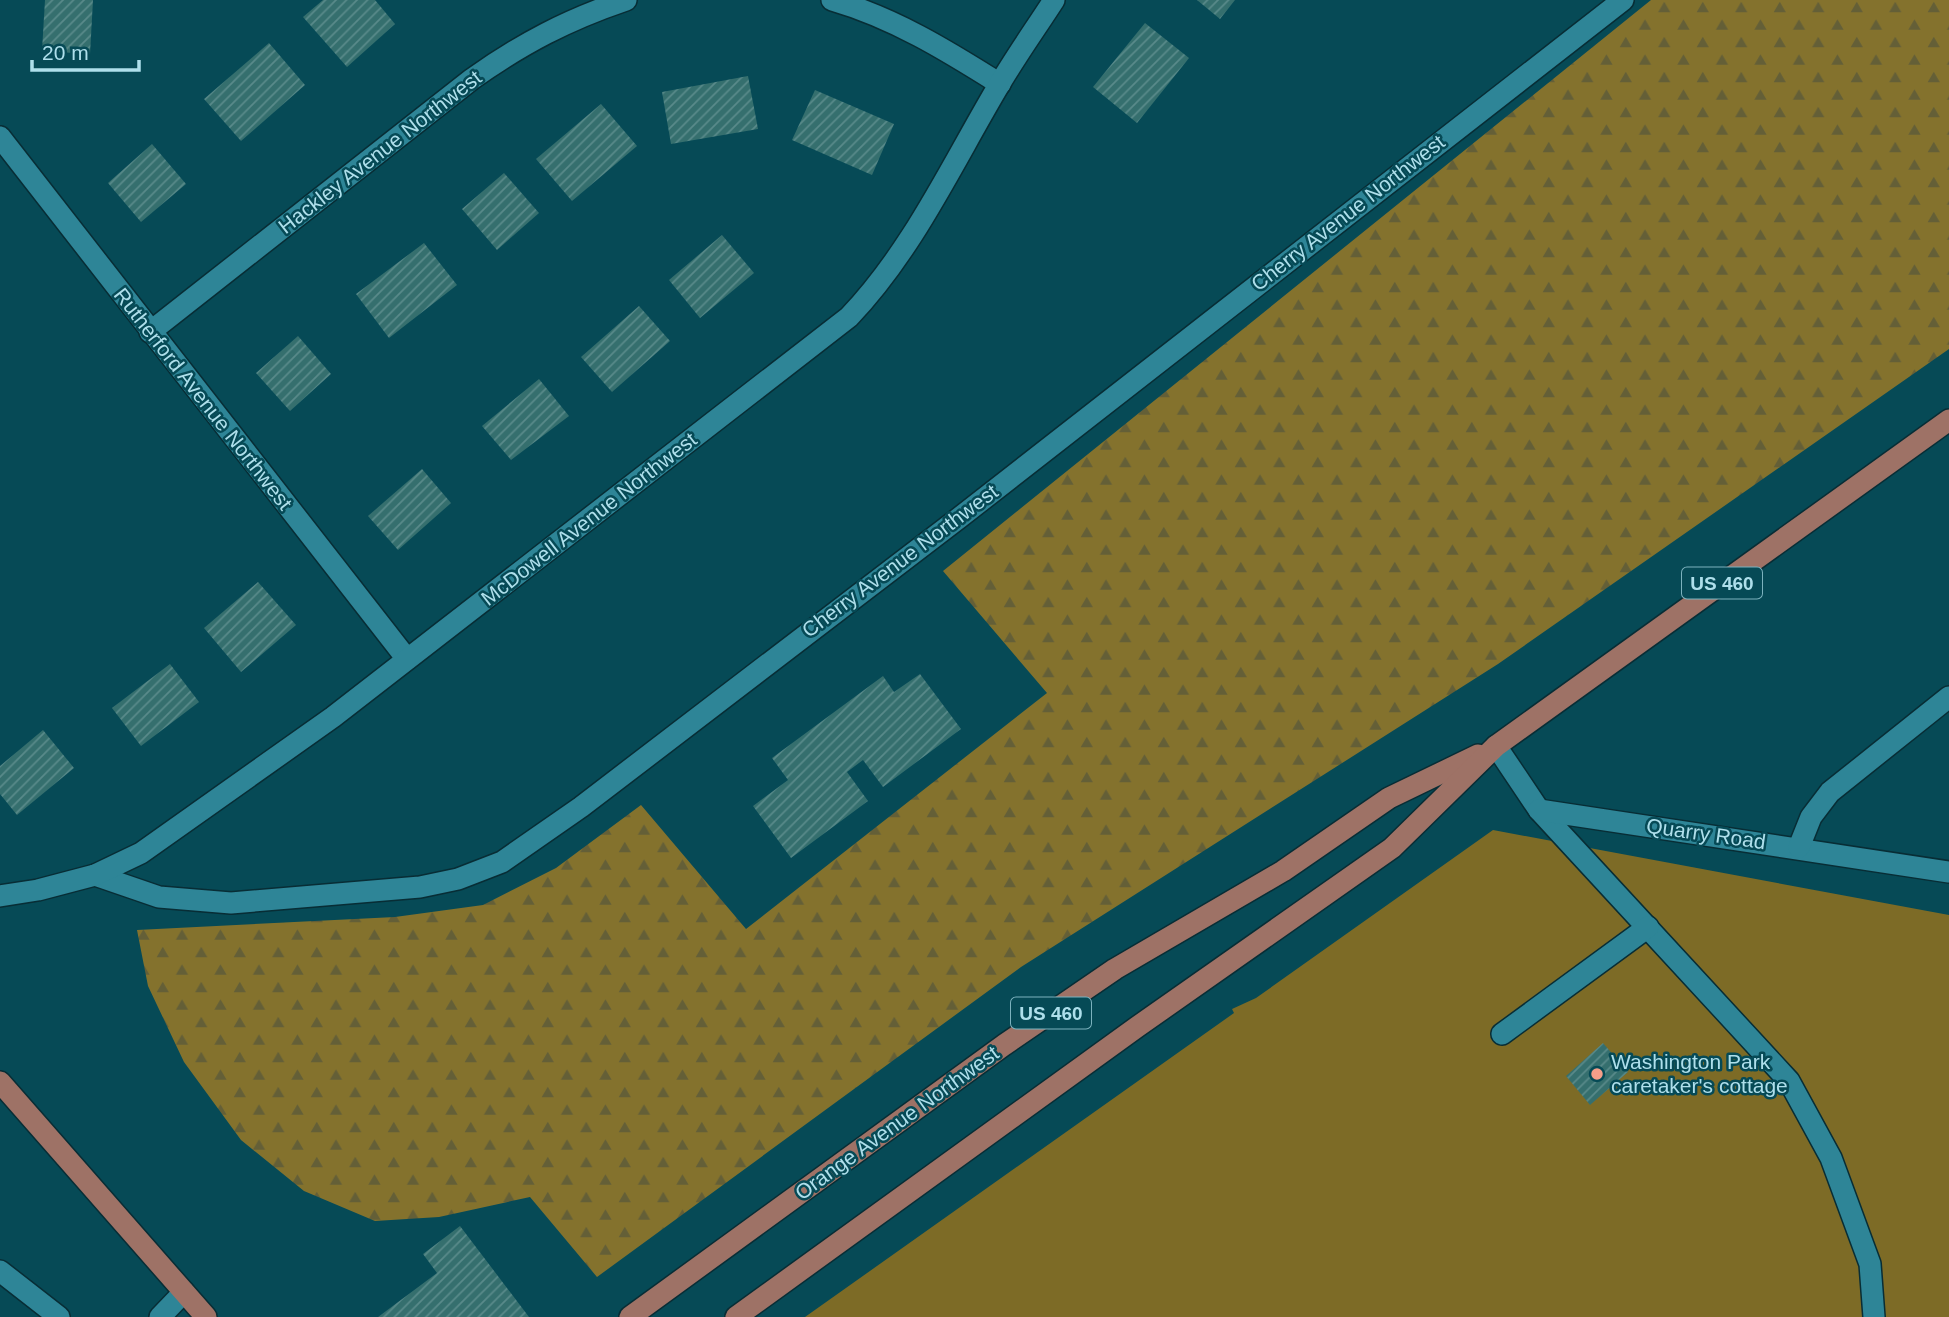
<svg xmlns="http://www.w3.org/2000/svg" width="1949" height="1317" font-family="Helvetica,sans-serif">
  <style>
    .forest { fill: url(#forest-firs) }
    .green { fill: #7d6b26 }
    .building { fill: url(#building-hatch) }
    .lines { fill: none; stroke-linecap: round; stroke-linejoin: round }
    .minor-casing { stroke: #082d35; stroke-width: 24 }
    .major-casing { stroke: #082d35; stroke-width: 24 }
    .minor { stroke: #2e8597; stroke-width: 21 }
    .major { stroke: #9e7266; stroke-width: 21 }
    .poi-dot { fill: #f49e89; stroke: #064a56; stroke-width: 2.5 }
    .labels { text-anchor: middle; stroke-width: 5; stroke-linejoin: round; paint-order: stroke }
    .shield { fill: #064a56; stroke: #7cb2be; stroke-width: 2 }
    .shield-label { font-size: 19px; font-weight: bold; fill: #aedfeb }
    .street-label { font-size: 21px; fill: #aedfeb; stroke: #064a56 }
    .poi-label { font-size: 21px; fill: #aedfeb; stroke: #064a56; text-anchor: start }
  </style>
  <defs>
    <pattern id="forest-firs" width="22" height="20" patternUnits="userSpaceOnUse" patternTransform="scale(1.75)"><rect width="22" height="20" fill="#84722d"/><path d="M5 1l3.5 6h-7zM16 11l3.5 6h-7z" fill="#645f37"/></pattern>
    <pattern id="building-hatch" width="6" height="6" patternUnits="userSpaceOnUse" patternTransform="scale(1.75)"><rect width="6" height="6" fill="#356f6e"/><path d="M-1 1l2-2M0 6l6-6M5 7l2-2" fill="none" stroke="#598a8a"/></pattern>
  </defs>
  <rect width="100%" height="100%" fill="#064a56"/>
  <!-- forest -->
  <polygon class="forest" points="1651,0 1949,0 1949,349 1498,664 1021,967 597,1277 530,1197 439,1217 375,1221 304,1191 241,1140 184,1062 148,986 137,930 395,917 483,905 556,868 641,805 746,929 1047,693 943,571"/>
  <!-- green -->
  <polygon class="green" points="1493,830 1949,915 1949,1317 805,1317 1234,1013 1232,1009 1256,998"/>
  <!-- building -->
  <g class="building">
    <polygon points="45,0 93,0 90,54 42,51"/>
    <polygon points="323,0 375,0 395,24 347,67 303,17"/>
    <polygon points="1197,0 1235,0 1220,19"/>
    <polygon points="1145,23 1189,58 1137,123 1093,87"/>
    <polygon points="269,43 305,85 241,141 204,99"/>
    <polygon points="748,76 758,129 671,144 662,92"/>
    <polygon points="815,90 894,124 872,175 792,140"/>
    <polygon points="601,104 637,146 572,201 536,159"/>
    <polygon points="152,144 186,184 141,222 108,183"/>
    <polygon points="504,173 539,213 497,250 462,209"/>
    <polygon points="722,235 754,273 700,318 669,280"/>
    <polygon points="424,243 457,285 389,338 356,294"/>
    <polygon points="639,306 670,341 612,392 581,357"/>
    <polygon points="298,336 331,374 290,411 256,373"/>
    <polygon points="539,379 569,416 511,460 482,426"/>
    <polygon points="422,469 451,503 398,550 368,516"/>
    <polygon points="258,582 296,625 241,672 204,628"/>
    <polygon points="170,664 199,702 141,746 112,708"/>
    <polygon points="920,674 961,729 883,787 863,760 847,772 868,801 791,858 753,806 788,780 772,758 883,676 894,692"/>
    <polygon points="43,730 74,768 17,815 0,794 0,766"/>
    <polygon points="1603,1043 1628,1072 1590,1105 1566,1076"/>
    <polygon points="460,1226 529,1317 378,1317 437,1273 423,1254"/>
  </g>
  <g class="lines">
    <!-- minor casing -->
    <g class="minor-casing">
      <g id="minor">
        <path d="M832,0C894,18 946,50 1000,84"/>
        <polyline points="0,137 407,659"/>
        <path d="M150,332L472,79C523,43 567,20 626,0"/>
        <polyline points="1496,746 1539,810 1789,1081 1831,1158 1870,1264 1874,1317"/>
        <polyline points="1539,810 1949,872"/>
        <polyline points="1799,847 1811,817 1830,792 1949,697"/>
        <polyline points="95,875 159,897 231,903 420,887 458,879 502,862 581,807 959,518 1623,0"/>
        <path d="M0,896L38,890L95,875L141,853L333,717L849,317C913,250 952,164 999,85C1016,56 1036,28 1054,0"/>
        <polyline points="1502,1034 1648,927"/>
        <polyline points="0,1271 59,1317"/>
        <polyline points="160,1317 184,1292"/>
      </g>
    </g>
    <!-- major casing -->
    <g class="major-casing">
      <g id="major">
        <polyline points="0,1082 206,1317"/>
        <polyline points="630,1317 1004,1045 1115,969 1283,871 1389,798 1478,755"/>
        <polyline points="736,1317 1137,1027 1392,848 1496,746 1949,420"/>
      </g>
    </g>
    <!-- minor -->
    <use href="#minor" class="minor"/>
    <!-- major -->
    <use href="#major" class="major"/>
  </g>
  <!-- markers -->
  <circle class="poi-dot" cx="1597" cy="1074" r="7"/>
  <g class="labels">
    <!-- shield labels -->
    <g class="shield">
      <rect x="1682" y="567.5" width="80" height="31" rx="5"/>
      <rect x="1011" y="997.5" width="80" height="31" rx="5"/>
    </g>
    <g class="shield-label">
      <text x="1722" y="590">US 460</text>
      <text x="1051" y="1020">US 460</text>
    </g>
    <!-- street labels -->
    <g class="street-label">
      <text transform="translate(380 152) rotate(-38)" y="7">Hackley Avenue Northwest</text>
      <text transform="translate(1348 213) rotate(-38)" y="7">Cherry Avenue Northwest</text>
      <text transform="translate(203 399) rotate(52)" y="7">Rutherford Avenue Northwest</text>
      <text transform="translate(589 519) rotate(-38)" y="7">McDowell Avenue Northwest</text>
      <text transform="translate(900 561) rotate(-37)" y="7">Cherry Avenue Northwest</text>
      <text transform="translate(1706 834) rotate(8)" y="7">Quarry Road</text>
      <text transform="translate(897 1123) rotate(-36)" y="7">Orange Avenue Northwest</text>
    </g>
    <!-- poi labels -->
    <g class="poi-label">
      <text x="1611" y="1069">Washington Park<tspan x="1611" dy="24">caretaker's cottage</tspan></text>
    </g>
  </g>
  <!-- scale -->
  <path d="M32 60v10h107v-10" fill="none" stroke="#aedfeb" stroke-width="3.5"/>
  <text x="42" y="60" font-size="21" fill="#aedfeb" stroke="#064a56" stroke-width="5" paint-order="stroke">20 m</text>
</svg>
